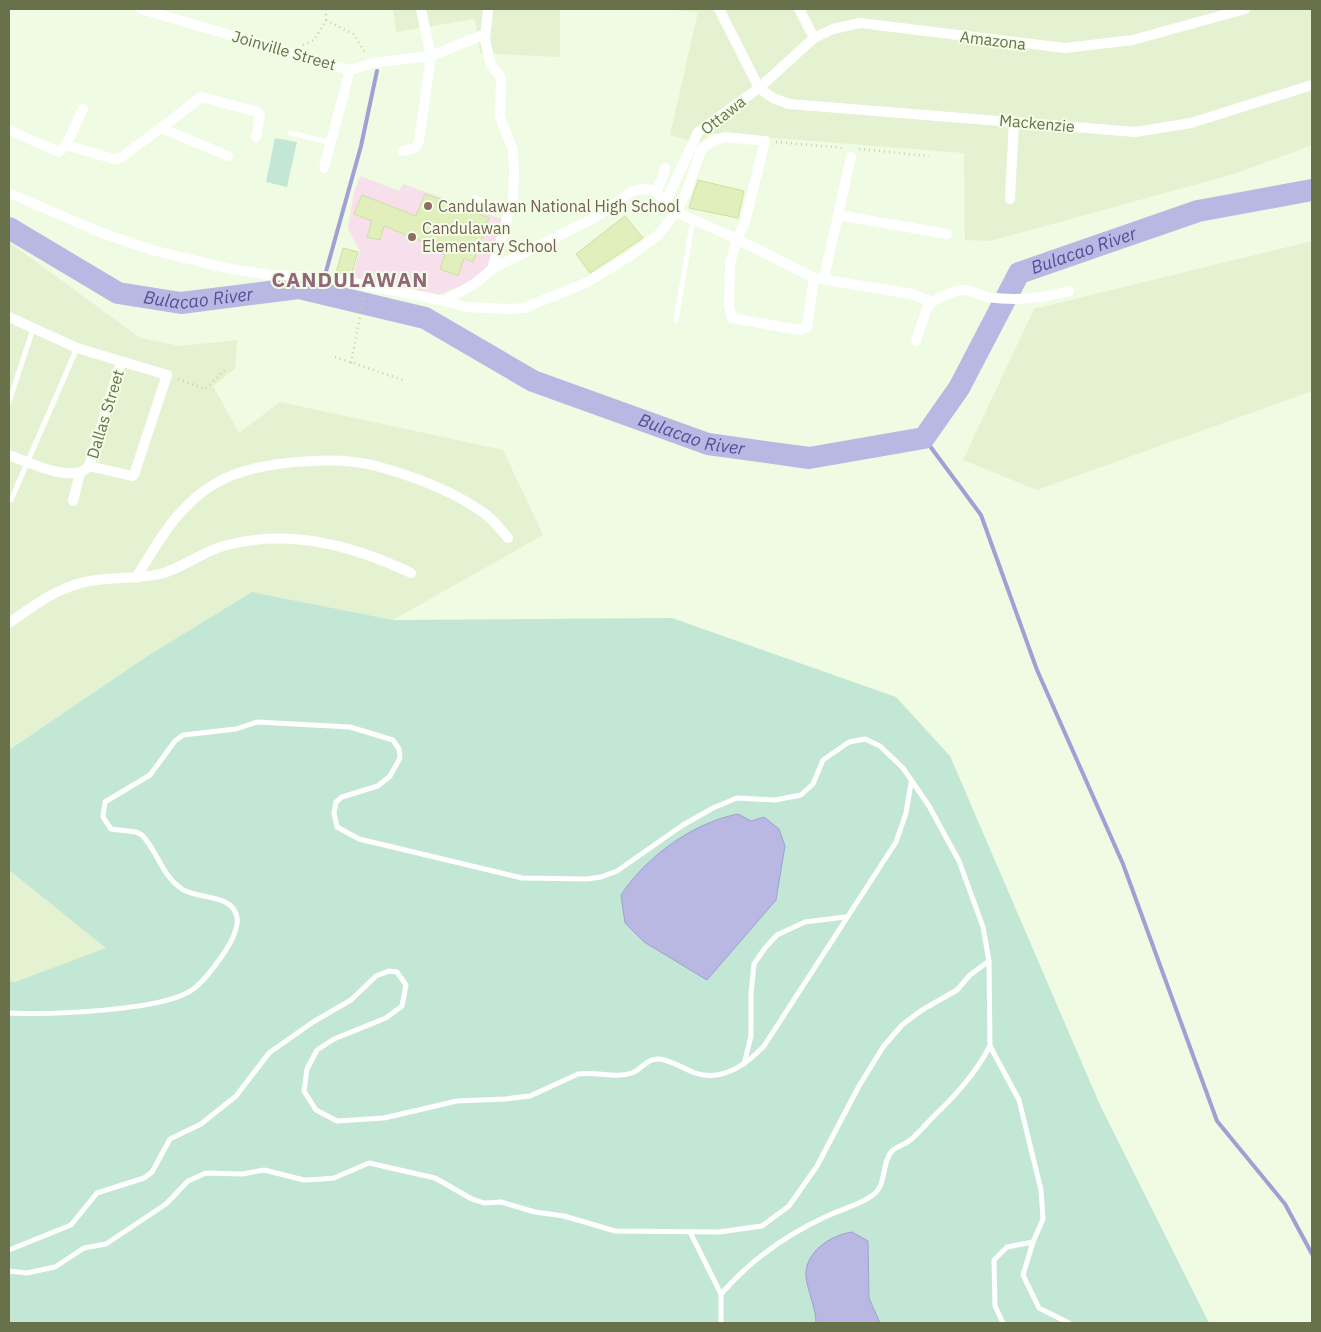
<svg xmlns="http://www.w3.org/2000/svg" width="1321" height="1332" font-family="'IBM Plex Sans',sans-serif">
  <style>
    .residential { fill: #e4f2d1 }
    .education { fill: #f7dfeb }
    .green { fill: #c2e7d4 }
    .water { fill: #b9b8e3; stroke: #a19fd4 }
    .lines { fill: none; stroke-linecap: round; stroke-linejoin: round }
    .stream { stroke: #a19fd4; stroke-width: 4 }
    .river { stroke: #b9b8e3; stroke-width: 22 }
    .building { fill: #e0efbb; stroke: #cfe09d }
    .path { stroke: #c5d39f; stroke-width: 2.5; stroke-dasharray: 1 4; stroke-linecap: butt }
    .service { stroke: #fff; stroke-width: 5 }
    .minor { stroke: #fff; stroke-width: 10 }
    .education-dot { fill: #8d6e63; stroke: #f3fee8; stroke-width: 2 }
    .labels { text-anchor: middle; stroke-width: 4; stroke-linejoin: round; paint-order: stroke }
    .street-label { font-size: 16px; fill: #68714a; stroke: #f3fee8 }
    .education-label { font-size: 16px; fill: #785e54; stroke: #f3fee8; text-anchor: start }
    .water-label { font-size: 18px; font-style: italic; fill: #524f97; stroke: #f3fee8 }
    .district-label { font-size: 21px; font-weight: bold; letter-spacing: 1px; fill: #94667b; stroke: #f3fee8 }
  </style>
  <rect width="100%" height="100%" fill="#effbe2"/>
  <!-- residential -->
  <g class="residential">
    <polygon points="393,9 560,9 560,57 480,53 475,19 396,32"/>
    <polygon points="659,9 1312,9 1312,145 1237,173 1136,201 990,241 965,240 964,153 713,133 697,143 670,135 698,12"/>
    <polygon points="1312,241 1312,391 1037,490 963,460 1034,309"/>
    <polygon points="9,242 140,338 180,346 237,340 235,369 213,386 239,433 280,402 503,450 543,535 393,620 252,592 149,655 9,750"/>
    <polygon points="9,870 107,948 15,982 9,981"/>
  </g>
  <!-- education -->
  <polygon class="education" points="360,176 399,191 403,184 504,220 487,268 468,283 435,296 351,280 360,251 348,228 354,192"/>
  <!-- green -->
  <g class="green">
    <polygon points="275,138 297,142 287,187 266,182"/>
    <polygon points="252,592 393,620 672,618 896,697 950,756 1100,1105 1209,1323 9,1323 9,981 15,982 106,948 9,870 9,750 149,655"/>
  </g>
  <!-- water -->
  <g class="water">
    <path d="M738,814L751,821L764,817L779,829L785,846L776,900L707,980L644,942L625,923L621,895C646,857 692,823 738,814Z"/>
    <path d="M852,1232L868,1241L869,1298L880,1323H816C816,1308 808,1293 806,1277C804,1252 831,1235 852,1232Z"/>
  </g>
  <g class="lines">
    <!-- stream -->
    <g class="stream">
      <polyline points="320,293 361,146 377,71"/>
      <polyline points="924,438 981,515 1037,670 1123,864 1217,1121 1285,1204 1312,1254"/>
    </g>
    <!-- river -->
    <path class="river" id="s1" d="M9,228L118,293L181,303L299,288L425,318L533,381L708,444L809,458L924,438L959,388L1019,273L1198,211L1312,190"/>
  </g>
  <!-- building -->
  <g class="building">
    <polygon points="698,180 744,191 738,218 689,208"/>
    <polygon points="425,194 469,208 469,210 489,218 473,262 464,258 458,276 440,269 446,251 384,226 380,240 367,237 372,221 354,214 362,195 416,216"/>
    <polygon points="625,216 643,238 590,273 576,254"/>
    <polygon points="343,248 358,252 351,276 336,273"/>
  </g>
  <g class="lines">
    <!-- path -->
    <g class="path">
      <polyline points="326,20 353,34 366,54"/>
      <polyline points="303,45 315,39 326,20 326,9"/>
      <polyline points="776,142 845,148"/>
      <polyline points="859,149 929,156"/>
      <polyline points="335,357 403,380"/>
      <polyline points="351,363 364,295"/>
      <polyline points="178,379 205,389 225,370"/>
    </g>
    <!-- service -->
    <g class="service">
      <polyline points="290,133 329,142"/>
      <polyline points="474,197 509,214"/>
      <polyline points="676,321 693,219"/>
      <polyline points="9,402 33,329"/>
      <polyline points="11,500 77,348"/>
      <path d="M9,1013C48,1015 162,1011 192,990C204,982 214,967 222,956C229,946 239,930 237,917C232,893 198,900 182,889C162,876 158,852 142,835L136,832L111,829L103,817L105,802L150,775L175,741L183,735L236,729L257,722L350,727L393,740L399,749L400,758L390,776L378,786L342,797L336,802L334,813L337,827L359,839L522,878L587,879L601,877L617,871L683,825L713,808L737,798L775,800L801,795L813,784L823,760L849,742L865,739L880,746L903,768L929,806L959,861L983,927L989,961L990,1046L1019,1100L1041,1190L1043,1219L1033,1242L1023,1275L1039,1308L1069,1323"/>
      <polyline points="744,1064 751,1036 751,993 754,964 765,948 777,935 805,922 845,917"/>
      <polyline points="690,1232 721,1294 721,1323"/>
      <path d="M9,1250L71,1225L97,1193L144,1178L152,1172L170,1139L201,1124L236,1096L269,1053L313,1022L351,1000L376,976L389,971L397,972L406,985L402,1006L386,1018L334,1039L317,1050L307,1069L304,1091L316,1110L337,1121L384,1118L457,1101L505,1099L530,1096L578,1074C596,1071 615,1079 632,1073C642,1069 647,1058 659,1059C671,1060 684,1069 695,1073C722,1082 747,1064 764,1046L896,842L906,813L911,783"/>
      <polyline points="9,1271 27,1273 55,1267 84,1248 106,1244 166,1204 188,1181 206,1173 242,1174 264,1170 304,1180 322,1179 334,1178 369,1163 435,1178 472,1199 484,1203 501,1202 535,1212 564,1216 615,1231 719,1232 762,1226 789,1206 817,1166 859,1086 883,1047 902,1025 922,1010 957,990 970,975 989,961"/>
      <path d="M721,1294C749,1262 786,1235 825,1217C841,1209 858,1206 873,1195C887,1185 881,1163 892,1151C897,1146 904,1145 909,1141C918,1134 925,1125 933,1117C956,1095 975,1074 990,1046"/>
      <polyline points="1003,1323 995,1306 994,1260 1007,1247 1033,1242"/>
    </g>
    <!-- minor -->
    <g class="minor">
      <polyline points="141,9 350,70 373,63 431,56 485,34"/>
      <polyline points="488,9 485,40 491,65 501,78 500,117 513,150 514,172 513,199 492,269"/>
      <polyline points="719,9 759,88 773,98 789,104 1135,132 1191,123 1312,85"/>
      <polyline points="799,9 814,38"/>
      <polyline points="161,128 201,97 258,112 260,115 256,137"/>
      <polyline points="9,130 59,152 66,145 83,109"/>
      <polyline points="66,145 114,159 120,158 161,128 228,156"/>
      <polyline points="403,151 415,148 419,141 431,56 421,9"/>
      <polyline points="324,168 350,70"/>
      <polyline points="656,191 663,177 665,168"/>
      <polyline points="9,193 102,233 152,250 226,268 269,275 323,277 445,301 465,307 510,309 524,308 586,283 630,256 658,235 676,212 686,193 701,150 713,141 725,137 765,141 745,222 737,239 730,264 729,306 732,318 799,330 807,327 814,278"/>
      <polyline points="1010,199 1014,121"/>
      <polyline points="666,201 698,132 759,88 814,38 833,29 860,23 1065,48 1133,40 1245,9"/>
      <polyline points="838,215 947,234"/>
      <polyline points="824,278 851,157"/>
      <polyline points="445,301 477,282 492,269 594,218 633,191 644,189 656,191 676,212 737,239 814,278 912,294 932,302 927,308 916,341"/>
      <path d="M932,302C941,297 951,291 961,290C971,289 978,295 987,297C1015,301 1042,299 1069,291"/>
      <polyline points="9,317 77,348 167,375 134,475 132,476 89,466"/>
      <path d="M9,455C28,462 74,485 89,466L121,362"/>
      <polyline points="73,501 80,473"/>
      <path d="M136,578C158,542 178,505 216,483C253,461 335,455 376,466C413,476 453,491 484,513C493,519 500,529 508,538"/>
      <path d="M9,623C36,604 62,584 96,580C119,577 142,579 164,573C185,566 203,552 223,546C288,528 352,545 411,573"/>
    </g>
  </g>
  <!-- markers -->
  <g class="education-dot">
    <circle cx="428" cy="206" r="5"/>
    <circle cx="412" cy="237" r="5"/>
  </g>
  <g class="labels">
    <!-- street labels -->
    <g class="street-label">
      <text transform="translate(993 40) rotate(7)" y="6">Amazona</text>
      <text transform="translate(284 50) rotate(16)" y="6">Joinville Street</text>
      <text transform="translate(723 115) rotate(-38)" y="6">Ottawa</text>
      <text transform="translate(1037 123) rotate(5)" y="6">Mackenzie</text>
      <text transform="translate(105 414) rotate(-73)" y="6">Dallas Street</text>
    </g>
    <!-- education labels -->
    <g class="education-label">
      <text x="438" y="212">Candulawan National High School</text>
      <text x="422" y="234">Candulawan<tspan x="422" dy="18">Elementary School</tspan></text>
    </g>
    <!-- water labels -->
    <g class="water-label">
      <text dy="6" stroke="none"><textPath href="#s1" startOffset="1228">Bulacao River</textPath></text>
      <text dy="6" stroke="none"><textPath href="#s1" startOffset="208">Bulacao River</textPath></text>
      <text dy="6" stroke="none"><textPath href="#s1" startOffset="732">Bulacao River</textPath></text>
    </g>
    <!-- district labels -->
    <g class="district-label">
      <text x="350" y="287">CANDULAWAN</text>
    </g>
  </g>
  <!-- border -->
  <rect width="1321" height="1332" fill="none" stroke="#68714a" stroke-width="20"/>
</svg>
